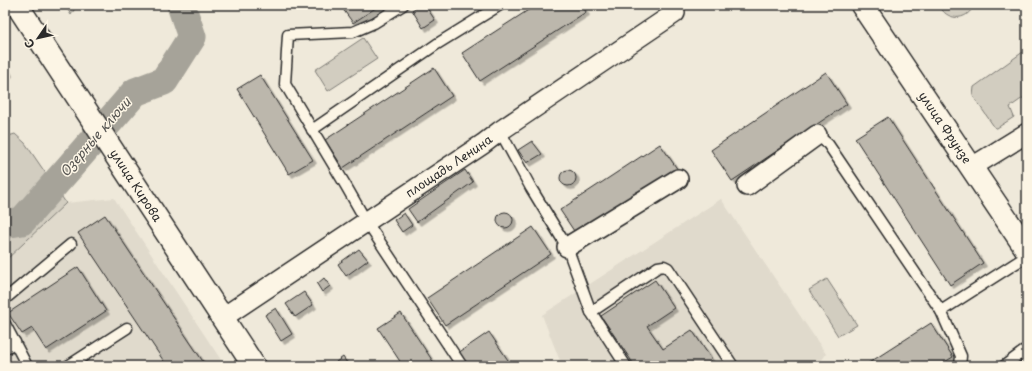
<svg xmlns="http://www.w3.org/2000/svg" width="1032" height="371" font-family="'Playpen Sans',sans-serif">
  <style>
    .built { fill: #e0dacc }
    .green { fill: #d2cdc0; stroke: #7e7c76 }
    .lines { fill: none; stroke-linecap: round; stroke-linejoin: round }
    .river { stroke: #a6a399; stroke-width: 29 }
    .building { fill: #bcb7ac; stroke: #2b2b2b; filter: url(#shadow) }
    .service-casing { stroke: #2b2b2b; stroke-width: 13 }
    .minor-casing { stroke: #2b2b2b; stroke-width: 22 }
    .primary-casing { stroke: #2b2b2b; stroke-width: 25 }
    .service { stroke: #fcf5e5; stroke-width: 10 }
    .minor { stroke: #fcf5e5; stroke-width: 19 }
    .primary { stroke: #fcf5e5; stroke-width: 22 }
    .labels { text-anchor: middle; stroke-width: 3; stroke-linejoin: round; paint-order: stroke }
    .street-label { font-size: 12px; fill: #2b2b2b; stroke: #fcf5e5 }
    .water-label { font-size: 13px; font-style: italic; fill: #565552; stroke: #fcf5e5 }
  </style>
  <defs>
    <filter id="shadow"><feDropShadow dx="3.5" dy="3.5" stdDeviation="0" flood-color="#0004"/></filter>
  </defs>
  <rect width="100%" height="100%" fill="#efe9da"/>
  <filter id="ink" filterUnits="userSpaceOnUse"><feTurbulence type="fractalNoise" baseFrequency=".025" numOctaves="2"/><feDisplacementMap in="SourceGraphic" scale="8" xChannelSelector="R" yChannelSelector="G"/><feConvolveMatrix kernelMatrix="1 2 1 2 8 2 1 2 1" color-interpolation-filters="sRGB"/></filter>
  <g filter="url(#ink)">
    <!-- built -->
    <g class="built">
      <polygon points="114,198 225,366 5,366 5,261 66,203"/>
      <polygon points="721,199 826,354 818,366 562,366 542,315"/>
    </g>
    <!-- green -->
    <g class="green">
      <polygon points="65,5 77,5 71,15"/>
      <path d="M939,5H974C967,22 946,21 939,5Z"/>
      <polygon points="363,38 377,59 328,91 315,70"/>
      <polygon points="1027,49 1027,95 1010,107 1014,117 997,128 995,128 973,96 974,87"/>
      <polygon points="15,134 25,143 66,203 5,261 5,137"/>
      <polygon points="827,279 857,325 838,336 809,290"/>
    </g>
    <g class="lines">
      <!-- river -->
      <polyline class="river" points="5,224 22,221 68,169 135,92 164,81 192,37 181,5"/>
    </g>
    <!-- building -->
    <g class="building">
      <polygon points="340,5 380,5 353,23"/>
      <polygon points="420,5 425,5 435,20 423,28 412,10"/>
      <polygon points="536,5 582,5 586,12 480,81 462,53"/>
      <polygon points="5,64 9,73 5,76"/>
      <polygon points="434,68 452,96 343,168 325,140"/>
      <polygon points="826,72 847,104 732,181 711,150"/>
      <polygon points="260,75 313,160 289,174 237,89"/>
      <polygon points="888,117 983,263 950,285 855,138"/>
      <polygon points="532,141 542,154 527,163 518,150"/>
      <polygon points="660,144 678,170 578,237 560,210"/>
      <polygon points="465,170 473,182 417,222 408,209"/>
      <circle cx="568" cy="178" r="8"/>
      <circle cx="505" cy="220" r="8"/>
      <polygon points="404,213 412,225 402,232 394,220"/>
      <polygon points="105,215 206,366 167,366 78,233"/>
      <polygon points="533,227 551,254 445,325 427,298"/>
      <polygon points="359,249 368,260 346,276 338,264"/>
      <polygon points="78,267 106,311 46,350 32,328 22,334 8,313"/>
      <polygon points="324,278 330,286 322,292 317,284"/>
      <polygon points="655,280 674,308 647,326 663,349 692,330 712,360 704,366 635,366 601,316"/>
      <polygon points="304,292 313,305 295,317 286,304"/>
      <polygon points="276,308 292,334 281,341 265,315"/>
      <polygon points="401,313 436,366 403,366 378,328"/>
      <polygon points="931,323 953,357 938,366 864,366"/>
      <polygon points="489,332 512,366 467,366 458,353"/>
      <polygon points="1027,354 1027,366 1013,366 1011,364"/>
      <polygon points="343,357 349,366 339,366 336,362"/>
    </g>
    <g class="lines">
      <!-- service casing -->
      <g class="service-casing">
        <g id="service">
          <polyline points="403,5 374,23 353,32 288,35 285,84 346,186 366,221 462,366"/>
          <polyline points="312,130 437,44 500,5"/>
          <polyline points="500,131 531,188 567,247 591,312 626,366"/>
          <polyline points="817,135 828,144 941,311 961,356 960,366"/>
          <polyline points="5,299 71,244"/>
          <polyline points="941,311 1027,256"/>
          <polyline points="591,312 658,267 664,266 668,268 733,366"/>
          <polyline points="5,324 27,366"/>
          <polyline points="5,349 15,342"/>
          <polyline points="68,366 127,328"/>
          <polyline points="1004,366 1027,349"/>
        </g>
      </g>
      <!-- minor casing -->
      <g class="minor-casing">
        <g id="minor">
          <polyline points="972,167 1027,133"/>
          <polyline points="747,186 817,135"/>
          <polyline points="567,247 678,179"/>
          <path id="s1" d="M222,318L483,144L500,131L675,13"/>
        </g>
      </g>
      <!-- primary casing -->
      <g class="primary-casing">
        <g id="primary">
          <path id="s2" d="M17,5L254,366"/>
          <path id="s3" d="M862,5L1027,250"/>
        </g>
      </g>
      <!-- service -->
      <use href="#service" class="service"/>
      <!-- minor -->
      <use href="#minor" class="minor"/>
      <!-- primary -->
      <use href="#primary" class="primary"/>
    </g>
  </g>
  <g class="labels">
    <!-- street labels -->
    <g class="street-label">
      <text dy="4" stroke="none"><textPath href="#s3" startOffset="148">улица Фрунзе</textPath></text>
      <text dy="4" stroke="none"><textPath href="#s1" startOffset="273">площадь Ленина</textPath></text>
      <text dy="4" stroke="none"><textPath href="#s2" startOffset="216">улица Кирова</textPath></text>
    </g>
    <!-- water labels -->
    <g class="water-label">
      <text transform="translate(95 137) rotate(-49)" y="5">Озерные ключи</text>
    </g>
  </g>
  <!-- margin -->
  <rect width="1032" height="371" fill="none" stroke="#fcf5e5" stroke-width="20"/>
  <rect x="10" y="10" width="1012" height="351" fill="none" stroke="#2b2b2b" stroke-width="1.5" filter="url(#ink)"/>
  <!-- north arrow -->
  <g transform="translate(38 38) rotate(236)" stroke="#fcf5e5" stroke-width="3" paint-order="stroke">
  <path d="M0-3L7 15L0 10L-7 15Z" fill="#2b2b2b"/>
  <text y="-6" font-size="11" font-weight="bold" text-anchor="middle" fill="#2b2b2b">С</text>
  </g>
</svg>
